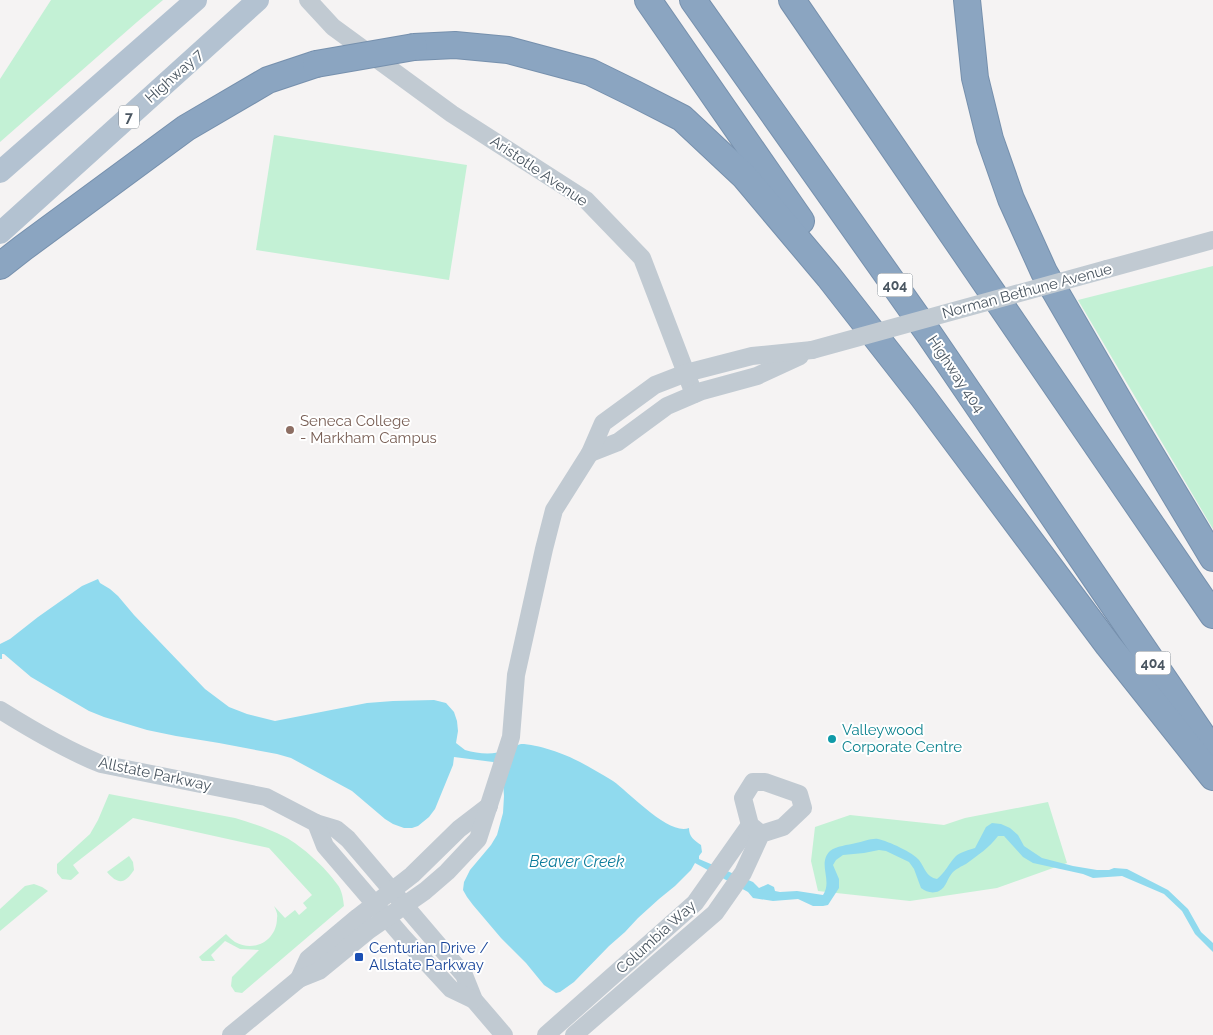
<svg xmlns="http://www.w3.org/2000/svg" width="1213" height="1035" font-family="Raleway,sans-serif">
  <style>
    .green { fill: #c3f1d5 }
    .water { fill: #90daee }
    .lines { fill: none; stroke-linecap: round; stroke-linejoin: round }
    .highway-casing { stroke: #7690ad; stroke-width: 28 }
    .minor { stroke: #c1cad2; stroke-width: 18 }
    .major { stroke: #b3c2d1; stroke-width: 22 }
    .highway { stroke: #8ba5c1; stroke-width: 26 }
    .highway-bridge-casing { stroke: #7690ad; stroke-width: 28; stroke-linecap: butt }
    .minor-bridge { stroke: #c1cad2; stroke-width: 18 }
    .highway-bridge { stroke: #8ba5c1; stroke-width: 26 }
    .education-dot { fill: #8d6e63; stroke: #fff; stroke-width: 2 }
    .culture-dot { fill: #0f9aa8; stroke: #fff; stroke-width: 2 }
    .transit-dot { fill: #1a4fb4; stroke: #fff; stroke-width: 2 }
    .labels { text-anchor: middle; stroke-width: 4; stroke-linejoin: round; paint-order: stroke }
    .shield { fill: #fff; stroke: #808990; stroke-width: 1 }
    .shield-label { font-size: 14px; font-weight: bold; fill: #4a5661 }
    .street-label { font-size: 15px; fill: #4a5661; stroke: #fff }
    .education-label { font-size: 15px; fill: #785e54; stroke: #fff; text-anchor: start }
    .culture-label { font-size: 15px; fill: #0d838f; stroke: #fff; text-anchor: start }
    .transit-label { font-size: 15px; fill: #164399; stroke: #fff; text-anchor: start }
    .water-label { font-size: 16px; font-style: italic; fill: #0c7c9b; stroke: #fff }
  </style>
  <rect width="100%" height="100%" fill="#f5f3f3"/>
  <!-- green -->
  <g class="green">
    <polygon points="51,0 163,0 137,22 0,142 0,79"/>
    <polygon points="274,135 467,165 449,280 256,250"/>
    <polygon points="1213,266 1213,529 1078,300"/>
    <path d="M109,794L235,818C252,823 269,829 285,837C302,846 326,868 337,884C342,890 343,898 344,906L242,993L235,992L231,986L232,977L259,950L240,949L225,941L211,955L215,961H202L199,957L226,934C229,937 232,940 235,942C255,953 277,940 277,918C278,914 276,910 274,906L285,918L295,910L299,915L307,908L303,903L312,895L269,848L133,818L73,865L79,873L71,880L62,879L57,873V864L90,834L98,820Z"/>
    <polygon points="1048,802 1067,863 997,888 910,901 818,891 811,861 815,827 850,815 944,825 965,818"/>
    <path d="M129,856L133,862L134,870C125,884 118,885 107,872Z"/>
    <polygon points="34,884 42,887 48,891 0,931 0,909 25,886"/>
  </g>
  <!-- water -->
  <path class="water" d="M98,579L100,583L110,589L118,596L134,615L205,689L229,707L247,714L275,721L367,703L393,701L434,700L446,703L454,712L457,721L458,731L456,743C459,745 462,748 465,750C479,754 494,755 507,750C512,748 516,745 521,744C537,744 565,754 580,762C591,768 602,774 613,781C630,793 669,836 689,828C689,837 694,840 701,845L702,852L699,856V859L753,882L759,888L768,884L774,887L775,891L780,892L797,891L823,895C833,880 817,864 830,851C836,846 848,845 856,843C862,842 872,838 878,839C888,841 914,853 919,860C925,868 926,877 937,879C945,873 949,863 956,856C961,852 969,850 975,848L986,827L992,823L1001,824L1010,828L1018,835L1024,846L1042,858L1073,866L1097,870H1109L1114,868L1127,869L1168,890L1188,909L1201,932L1213,943V952L1195,934L1182,911L1164,894L1122,876L1093,878L1083,874L1033,863L1023,857L1004,836H998C989,848 978,855 966,864C962,866 956,869 953,872C947,878 947,887 939,891C933,894 926,892 921,888L914,869L909,862L886,851L879,850L864,853L843,855L836,860L833,865L839,879V888L828,905L823,906H813L798,899L773,901L753,898L748,892L695,863L691,870L675,886L659,899L638,918L625,932L609,946L574,982L560,992L556,993L544,985L526,963L501,938L473,905L467,897L463,890L464,882L470,870L491,845L497,835L503,813L504,796L502,768L493,762L454,757L453,765L435,809L429,817L418,826L412,828H404L393,824L385,819L352,791L291,758L277,754L219,743L176,736L147,730L104,717L89,711L31,677L4,654H2V659H0V644L10,639L38,617L82,586Z"/>
  <g class="lines">
    <!-- highway casing -->
    <g class="highway-casing">
      <g id="highway">
        <polyline points="648,0 801,221"/>
        <polyline points="693,0 929,334 1213,751"/>
        <polyline points="792,0 1213,615"/>
        <polyline points="967,0 975,78 990,139 1011,199 1044,272 1123,408 1213,558"/>
        <polyline points="414,47 455,45 508,50 590,72 635,94 682,118 744,176 829,277 922,396 1108,645 1213,777"/>
        <polyline points="0,266 23,248 186,128 268,80 316,64"/>
      </g>
    </g>
    <!-- minor -->
    <g class="minor">
      <polyline points="308,0 333,27 452,114 586,200 642,258 694,394"/>
      <polyline points="1107,269 1213,240"/>
      <polyline points="590,453 618,442 667,406 702,391 757,376 800,356"/>
      <path d="M0,710C32,730 66,750 101,764L266,797L316,823L336,829L348,839L464,975L474,1000L504,1035"/>
      <polyline points="316,823 325,846 403,937 451,989 474,1000"/>
      <polyline points="299,979 308,959 358,917 412,875 459,829 489,806"/>
      <polyline points="231,1035 299,979 319,971 369,930 425,891 447,872 478,839 511,737 516,675 544,549 554,510 590,453 603,423 655,385 686,373 752,356 812,350"/>
      <polyline points="546,1035 695,903 750,825"/>
      <polyline points="574,1035 715,913 743,873 761,834 783,827 803,808 799,794 765,782 753,782 743,798 750,825 761,834"/>
    </g>
    <!-- major -->
    <g class="major">
      <polyline points="0,172 196,0"/>
      <polyline points="0,233 258,0"/>
    </g>
    <!-- highway -->
    <use href="#highway" class="highway"/>
    <!-- highway-bridge casing -->
    <g class="highway-bridge-casing">
      <polyline id="highway-bridge" points="316,64 414,47"/>
    </g>
    <!-- minor-bridge -->
    <polyline class="minor-bridge" points="812,350 1107,269"/>
    <!-- highway-bridge -->
    <use href="#highway-bridge" class="highway-bridge"/>
  </g>
  <!-- markers -->
  <circle class="education-dot" cx="290" cy="430" r="5"/>
  <circle class="culture-dot" cx="832" cy="739" r="5"/>
  <rect class="transit-dot" x="354" y="952" width="10" height="10" rx="2.5"/>
  <g class="labels">
    <!-- shield labels -->
    <g class="shield">
      <rect x="119" y="105.5" width="20" height="23" rx="4"/>
      <rect x="877.5" y="273.5" width="35" height="23" rx="4"/>
      <rect x="1135.5" y="651.5" width="35" height="23" rx="4"/>
    </g>
    <g class="shield-label">
      <text x="129" y="122">7</text>
      <text x="895" y="290">404</text>
      <text x="1153" y="668">404</text>
    </g>
    <!-- street labels -->
    <g class="street-label">
      <text transform="translate(174 76) rotate(-42)" y="5">Highway 7</text>
      <text transform="translate(539 171) rotate(34)" y="5">Aristotle Avenue</text>
      <text transform="translate(1027 291) rotate(-15)" y="5">Norman Bethune Avenue</text>
      <text transform="translate(956 374) rotate(56)" y="5">Highway 404</text>
      <text transform="translate(155 774) rotate(12)" y="5">Allstate Parkway</text>
      <text transform="translate(656 937) rotate(-42)" y="5">Columbia Way</text>
    </g>
    <!-- education labels -->
    <g class="education-label">
      <text x="300" y="426">Seneca College<tspan x="300" dy="17">- Markham Campus</tspan></text>
    </g>
    <!-- culture labels -->
    <g class="culture-label">
      <text x="842" y="735">Valleywood<tspan x="842" dy="17">Corporate Centre</tspan></text>
    </g>
    <!-- transit labels -->
    <g class="transit-label">
      <text x="369" y="953">Centurian Drive /<tspan x="369" dy="17">Allstate Parkway</tspan></text>
    </g>
    <!-- water labels -->
    <g class="water-label">
      <text x="577" y="867">Beaver Creek</text>
    </g>
  </g>
</svg>
